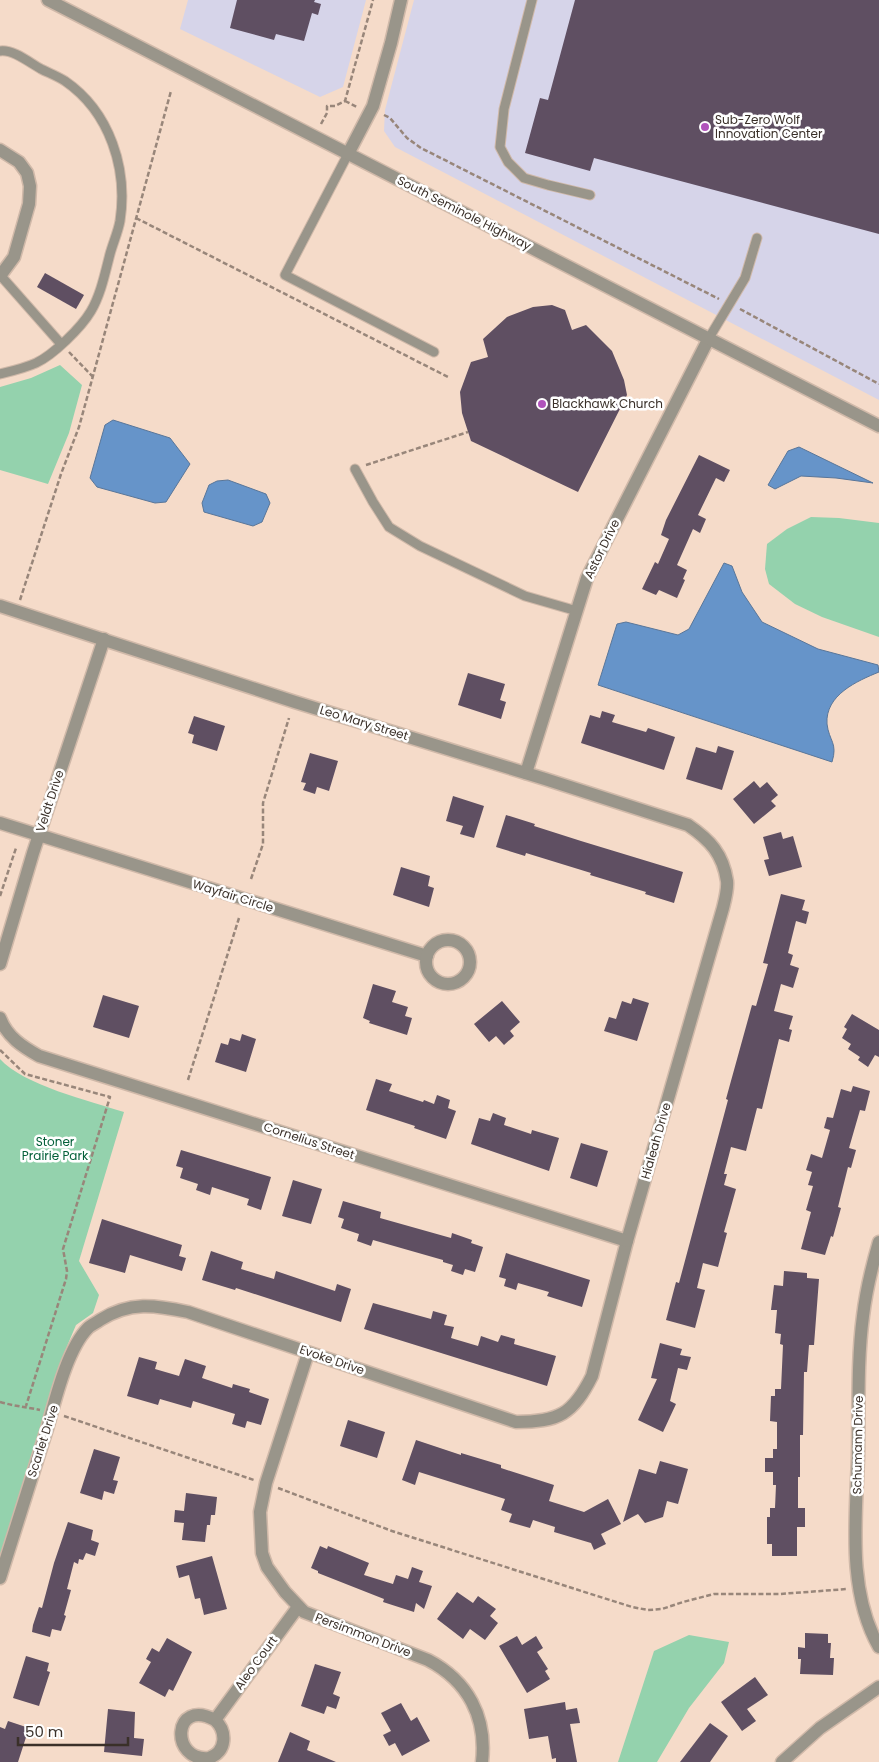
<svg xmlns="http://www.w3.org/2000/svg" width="879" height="1762" font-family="Poppins,sans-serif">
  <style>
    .commercial { fill: #d6d4e9 }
    .green { fill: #94d2ad }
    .water { fill: #6694c9; stroke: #597699 }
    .building { fill: #5f4f62 }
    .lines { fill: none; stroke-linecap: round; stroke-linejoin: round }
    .service-casing { stroke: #d0b9a9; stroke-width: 11 }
    .minor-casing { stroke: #d0b9a9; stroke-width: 15 }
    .tertiary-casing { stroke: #d0b9a9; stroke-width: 15 }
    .path { stroke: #98867a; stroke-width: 2.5; stroke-dasharray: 5 2.5; stroke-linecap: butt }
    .service { stroke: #99958a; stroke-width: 9 }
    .minor { stroke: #99958a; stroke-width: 12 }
    .tertiary { stroke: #99958a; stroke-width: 12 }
    .poi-dot { fill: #b052bb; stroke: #fff; stroke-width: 2 }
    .labels { text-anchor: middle; stroke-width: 5; stroke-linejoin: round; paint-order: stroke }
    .poi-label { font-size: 12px; fill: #3a3029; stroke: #fff; text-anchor: start }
    .street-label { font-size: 12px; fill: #3a3029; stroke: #fff }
    .park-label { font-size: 12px; fill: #04603a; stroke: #fff }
  </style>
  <rect width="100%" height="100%" fill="#f5dbc9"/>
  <!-- commercial -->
  <g class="commercial">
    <polygon points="188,0 366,0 343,87 320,97 180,29"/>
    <polygon points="414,0 879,0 879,400 395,147 384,131 385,110"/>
  </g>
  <!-- green -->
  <g class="green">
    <polygon points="60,365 82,385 69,433 48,484 0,470 0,387 31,378"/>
    <polygon points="811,517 839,518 879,523 879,637 822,617 795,604 769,584 765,569 767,544 787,529"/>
    <path d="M0,1059C23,1085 90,1101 124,1112L79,1261L99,1295L93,1313L76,1325L65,1351L44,1415L0,1575Z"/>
    <polygon points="689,1635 729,1642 724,1663 689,1708 657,1762 618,1762 654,1651"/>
  </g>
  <!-- water -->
  <g class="water">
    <polygon points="113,420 170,438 190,464 166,502 155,503 97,487 90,478 105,425"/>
    <polygon points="799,447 873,483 836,478 801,476 775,489 768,485 788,451"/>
    <polygon points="228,480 266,494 270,503 262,522 253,526 204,512 202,503 209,485 217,481"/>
    <path d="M724,563L732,566L742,592L762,622L818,649L878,665L879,672C857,681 825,695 827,724C829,741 838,743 832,762L598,685L617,624L626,622L678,635L689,629Z"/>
  </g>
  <!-- building -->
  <g class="building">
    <polygon points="237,0 315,0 314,2 321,4 318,15 312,13 304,41 276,34 274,40 230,28"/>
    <polygon points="575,0 879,0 879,234 594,158 590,171 525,153 540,98 548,100"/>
    <polygon points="45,273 84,295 76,309 37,287"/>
    <polygon points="552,305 565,310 572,330 586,325 612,351 624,380 627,395 578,492 471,441 462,413 460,392 471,362 488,357 483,339 507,317 533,307"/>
    <polygon points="699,455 730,470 724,482 716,478 698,515 706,519 700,533 693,529 677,565 687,570 683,579 685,580 677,598 659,590 656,595 642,589 655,562 658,564 669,539 661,535 666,520"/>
    <polygon points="468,673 505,684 500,700 506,702 501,719 458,705"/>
    <polygon points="602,711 615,715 612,722 646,732 648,728 675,737 664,770 581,743 590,715 600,718"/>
    <polygon points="194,716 225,726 217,751 192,743 194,735 188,733"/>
    <polygon points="718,746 734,751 722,790 686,779 696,747 716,753"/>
    <polygon points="310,753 338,761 329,791 317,787 315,794 303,790 306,783 301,782"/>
    <polygon points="754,781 760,788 767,782 778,795 771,801 776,806 754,824 733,799"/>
    <polygon points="453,796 484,806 474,838 460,834 463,826 446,821"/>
    <polygon points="506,815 535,824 534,826 581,841 683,872 674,903 645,894 646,892 590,875 591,873 526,853 525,856 496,847"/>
    <polygon points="781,832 783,839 793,836 802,867 769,876 764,860 769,859 763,837"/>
    <polygon points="401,867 430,876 428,886 434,888 429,907 393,895"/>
    <polygon points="781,894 805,900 802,910 809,912 806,924 796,921 788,953 793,955 790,965 799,968 793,988 781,984 774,1011 793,1016 789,1029 792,1030 789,1042 779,1039 762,1109 757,1108 746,1151 731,1147 724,1174 727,1174 724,1185 736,1189 724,1232 727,1233 718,1267 703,1263 697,1288 705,1290 695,1328 666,1320 676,1282 679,1283 728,1100 726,1099 752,1005 756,1006 768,964 763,963"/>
    <polygon points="373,984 396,991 392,1002 408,1007 405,1016 412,1018 407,1035 369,1023 370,1021 363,1018"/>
    <polygon points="103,995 139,1006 129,1038 93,1027"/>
    <polygon points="633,998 649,1003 637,1041 604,1031 609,1017 616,1019 622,1001 631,1004"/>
    <polygon points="502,1001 520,1022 510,1031 514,1036 504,1045 496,1036 489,1042 474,1024"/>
    <polygon points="852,1014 879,1030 879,1057 875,1055 868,1067 858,1060 860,1057 848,1049 851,1044 842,1038 847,1029 844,1027"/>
    <polygon points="242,1034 256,1039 246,1072 215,1062 221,1043 228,1045 230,1038 240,1041"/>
    <polygon points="376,1079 392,1084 389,1091 423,1102 424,1100 434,1104 437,1095 450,1100 448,1108 456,1111 446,1139 414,1128 415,1126 366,1110"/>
    <polygon points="853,1086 870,1091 865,1111 860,1110 849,1148 856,1150 851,1168 848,1167 838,1207 841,1208 833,1237 831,1236 825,1255 801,1249 811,1212 806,1210 813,1186 808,1185 812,1172 806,1170 811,1154 822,1158 830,1130 824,1128 827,1117 833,1118 841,1089 851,1092"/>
    <polygon points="493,1113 506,1118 504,1125 531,1134 532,1130 559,1138 549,1171 471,1144 479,1118 490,1121"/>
    <polygon points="581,1143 608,1151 597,1187 570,1178"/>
    <polygon points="181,1150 271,1177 261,1210 247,1205 249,1199 212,1187 210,1195 196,1190 198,1184 180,1178 183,1168 176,1166"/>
    <polygon points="293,1180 322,1189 311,1224 282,1216"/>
    <polygon points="343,1201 381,1212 380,1218 451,1238 452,1233 472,1240 471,1243 483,1247 475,1272 465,1269 463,1275 451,1271 453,1265 443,1262 443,1260 373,1240 371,1246 357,1241 359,1234 341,1228 344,1219 338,1217"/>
    <polygon points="102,1219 182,1245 179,1256 186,1258 182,1271 130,1255 125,1273 89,1263"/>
    <polygon points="211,1251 243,1262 241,1269 274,1279 276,1271 335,1291 337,1284 351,1289 341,1322 236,1288 235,1290 202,1280"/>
    <polygon points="506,1253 590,1280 582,1307 547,1296 549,1292 518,1283 516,1290 504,1286 506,1279 499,1277"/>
    <polygon points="784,1271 807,1273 807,1278 819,1279 814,1345 809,1345 807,1372 804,1372 803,1435 800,1435 800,1477 798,1477 798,1508 805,1508 805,1527 797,1527 797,1556 772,1556 772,1544 767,1544 767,1517 770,1517 770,1508 775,1508 776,1485 773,1485 773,1472 765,1472 765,1458 773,1458 773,1449 777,1449 777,1422 770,1421 771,1396 775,1396 775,1389 781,1389 783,1345 780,1344 781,1334 775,1333 777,1310 771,1310 774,1285 783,1286"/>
    <polygon points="373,1303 431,1319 433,1311 447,1315 444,1325 454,1327 451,1338 478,1346 481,1336 498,1342 501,1335 515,1339 514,1344 556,1356 547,1386 364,1329"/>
    <polygon points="660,1343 682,1349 680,1355 691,1357 687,1370 678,1368 670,1401 676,1404 663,1432 638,1420 657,1379 651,1378"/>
    <polygon points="139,1357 157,1362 155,1369 179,1376 185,1359 206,1366 202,1378 232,1388 233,1384 250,1389 249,1392 269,1399 261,1425 247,1421 245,1428 232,1424 235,1414 193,1401 191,1408 160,1399 158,1405 127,1396"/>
    <polygon points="348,1420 385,1432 377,1458 340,1446"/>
    <polygon points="416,1440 461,1455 461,1453 501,1465 501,1468 554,1485 549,1501 584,1512 608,1499 621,1524 601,1534 606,1544 594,1550 591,1543 554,1532 555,1527 533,1520 530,1528 509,1522 512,1514 501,1510 505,1499 419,1472 415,1485 402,1480"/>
    <polygon points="94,1449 120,1457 113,1480 118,1481 114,1494 104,1491 102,1500 80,1493"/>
    <polygon points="660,1461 688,1469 678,1504 667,1501 663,1517 645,1523 638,1514 623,1522 639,1469 656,1474"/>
    <polygon points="186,1493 217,1497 215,1515 211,1515 210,1525 207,1525 205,1542 182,1540 184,1523 174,1522 175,1510 184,1511"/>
    <polygon points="68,1522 93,1530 91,1540 99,1543 95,1556 86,1553 83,1560 79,1559 78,1564 74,1562 67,1589 71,1590 64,1615 66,1616 61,1631 52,1629 50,1637 32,1632 33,1625 39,1607 42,1608 54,1563"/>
    <polygon points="320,1546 327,1549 328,1546 369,1563 364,1575 393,1584 396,1575 408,1579 412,1567 423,1571 419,1582 432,1586 424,1609 416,1603 414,1612 383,1602 384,1599 318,1573 318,1571 311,1568"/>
    <polygon points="212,1556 227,1609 204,1615 200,1598 195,1599 189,1575 179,1578 176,1566"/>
    <polygon points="457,1592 473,1603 478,1596 496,1609 490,1616 498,1623 485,1640 470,1629 463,1639 437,1619"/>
    <polygon points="805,1633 828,1634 828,1643 831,1643 830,1658 834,1658 833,1675 800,1674 801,1659 798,1659 798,1647 805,1648"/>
    <polygon points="517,1636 522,1645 536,1636 543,1648 537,1652 548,1669 545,1671 550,1679 527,1693 499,1646"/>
    <polygon points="167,1638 192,1652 173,1691 169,1689 165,1697 139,1683 151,1662 146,1659 152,1648 159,1652"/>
    <polygon points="26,1656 49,1663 47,1671 50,1672 39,1706 13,1698"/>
    <polygon points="315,1664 341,1672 333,1694 340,1697 336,1709 327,1706 324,1714 301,1706"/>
    <polygon points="755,1677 768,1695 747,1709 756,1721 742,1731 721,1702"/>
    <polygon points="565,1702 566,1710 577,1708 580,1723 570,1724 577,1762 556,1762 556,1758 552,1759 548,1736 529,1739 524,1709"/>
    <polygon points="401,1703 411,1721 417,1717 430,1741 402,1756 395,1743 389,1746 383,1735 391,1731 381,1713"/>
    <polygon points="108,1709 135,1712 134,1738 144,1739 142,1756 104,1752"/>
    <polygon points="8,1721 29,1728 18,1762 0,1762 0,1727 5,1729"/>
    <polygon points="710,1723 728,1736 710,1762 680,1762"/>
    <polygon points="290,1732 310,1741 307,1750 336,1762 278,1762"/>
  </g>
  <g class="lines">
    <!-- service casing -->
    <g class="service-casing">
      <g id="service">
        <polyline points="532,0 504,109 500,147 508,162 524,178 548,185 590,195"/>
        <path d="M0,51C13,49 30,63 41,69C49,73 57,76 65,81C110,112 128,169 120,221C118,232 113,243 110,254C105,273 101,294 91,311C81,328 53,355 36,363C25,368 12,371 0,374"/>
        <polyline points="348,154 285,275 434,352"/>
        <polyline points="1,276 61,344"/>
        <polyline points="709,338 745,278 757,238"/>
        <polyline points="355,469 373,502 389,527 420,546 525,596 577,611"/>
      </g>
    </g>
    <!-- minor casing -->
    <g class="minor-casing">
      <g id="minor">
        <polyline points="0,150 19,162 27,173 30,186 29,204 14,257 0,276"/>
        <polyline points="348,154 373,106 391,43 401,0"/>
        <path d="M0,606L295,702L545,779L688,825C710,840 723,854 727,881C728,889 725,900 723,908L627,1241L592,1376C573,1414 559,1422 516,1422L188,1312C155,1305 130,1301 100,1320C96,1323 91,1325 88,1328C67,1349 55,1401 47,1429C31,1479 16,1528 0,1578"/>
        <polyline points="526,773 587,578 709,338"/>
        <polyline points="0,823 427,956"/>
        <circle cx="448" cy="962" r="22"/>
        <polyline points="0,964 33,853 104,639"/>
        <path d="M0,1018C7,1037 23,1047 39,1056L627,1241"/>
        <path d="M879,1242C872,1266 866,1291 863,1316C857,1361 859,1411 858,1457C856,1519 847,1591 879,1647"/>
        <path d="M308,1353L266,1483L260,1512L262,1553L267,1567L285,1592L304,1612L428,1660C468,1681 487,1717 482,1762"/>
        <path d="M215,1720C227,1731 227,1752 209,1758C170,1762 172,1697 215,1720L298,1607"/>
        <polyline points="782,1762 820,1728 879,1687"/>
      </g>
    </g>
    <!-- tertiary casing -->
    <g class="tertiary-casing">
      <polyline id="tertiary" points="48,0 879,426"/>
    </g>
    <!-- path -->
    <g class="path">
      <polyline points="345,101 357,107"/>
      <polyline points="384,115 390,118 407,138 421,148 719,299"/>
      <polyline points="321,124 327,113 327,106 335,106 345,101 373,0"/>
      <polyline points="136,218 450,378"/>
      <polyline points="740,309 879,384"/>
      <polyline points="69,352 94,378"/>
      <polyline points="366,465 468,432"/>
      <polyline points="20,600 61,474 79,427 171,91"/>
      <polyline points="251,879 263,844 263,803 289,718"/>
      <polyline points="0,896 16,848"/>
      <polyline points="0,1050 25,1074 110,1097 63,1249 67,1271 66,1279 26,1406"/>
      <polyline points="188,1080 239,918"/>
      <path d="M0,1402C14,1406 26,1407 40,1410"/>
      <polyline points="64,1416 254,1480"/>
      <polyline points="278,1488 392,1531 632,1607 648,1610 662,1609 683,1602 714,1594 780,1594 847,1589"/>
    </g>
    <!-- service -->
    <use href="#service" class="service"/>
    <!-- minor -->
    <use href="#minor" class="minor"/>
    <!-- tertiary -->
    <use href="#tertiary" class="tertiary"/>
  </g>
  <!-- markers -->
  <g class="poi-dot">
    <circle cx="705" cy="127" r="5"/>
    <circle cx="542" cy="404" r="5"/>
  </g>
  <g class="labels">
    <!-- poi labels -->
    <g class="poi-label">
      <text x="715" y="124">Sub-Zero Wolf<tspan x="715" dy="14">Innovation Center</tspan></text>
      <text x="552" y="408">Blackhawk Church</text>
    </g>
    <!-- street labels -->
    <g class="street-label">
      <text transform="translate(464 213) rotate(27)" y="4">South Seminole Highway</text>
      <text transform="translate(602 549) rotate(-64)" y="4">Astor Drive</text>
      <text transform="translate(364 723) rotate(17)" y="4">Leo Mary Street</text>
      <text transform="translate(50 801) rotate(-72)" y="4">Veldt Drive</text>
      <text transform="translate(233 896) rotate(17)" y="4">Wayfair Circle</text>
      <text transform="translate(309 1141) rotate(18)" y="4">Cornelius Street</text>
      <text transform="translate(656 1141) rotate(-74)" y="4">Hialeah Drive</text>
      <text transform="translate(332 1360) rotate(19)" y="4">Evoke Drive</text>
      <text transform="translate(43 1441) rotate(-72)" y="4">Scarlet Drive</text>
      <text transform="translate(858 1445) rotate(-89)" y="4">Schumann Drive</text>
      <text transform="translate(363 1635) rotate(21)" y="4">Persimmon Drive</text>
      <text transform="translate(256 1663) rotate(-54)" y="4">Aleo Court</text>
    </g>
    <!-- park labels -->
    <g class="park-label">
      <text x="55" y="1146">Stoner<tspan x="55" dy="14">Prairie Park</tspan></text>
    </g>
  </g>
  <!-- scale -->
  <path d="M18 1737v8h110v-8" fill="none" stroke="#3a3029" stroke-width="2.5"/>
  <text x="25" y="1737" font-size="15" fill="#3a3029" stroke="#ffffff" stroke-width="4" paint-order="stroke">50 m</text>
</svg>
